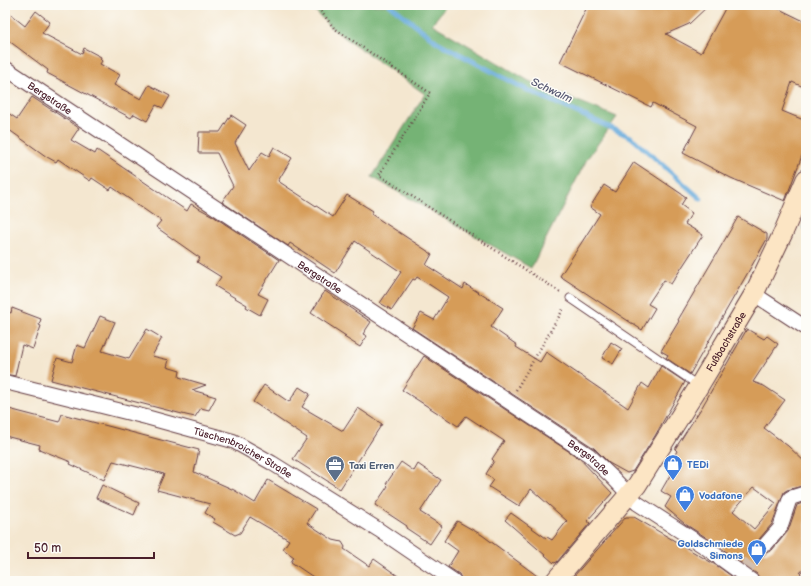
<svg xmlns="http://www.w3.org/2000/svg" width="811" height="586" font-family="'Balsamiq Sans',sans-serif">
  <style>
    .forest { fill: #75b374; stroke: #606950 }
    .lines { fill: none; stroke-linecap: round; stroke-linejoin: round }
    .stream { stroke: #67abdc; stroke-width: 5 }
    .building { fill: #d69c59; fill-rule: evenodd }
    .street-tunnel { stroke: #d2bfaf; stroke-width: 14; stroke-dasharray: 14 7; stroke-linecap: butt }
    .lane-casing { stroke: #643d44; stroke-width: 9 }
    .street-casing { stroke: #643d44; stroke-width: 16 }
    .secondary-casing { stroke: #643d44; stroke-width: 21 }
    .path { stroke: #643d44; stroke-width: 2.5; stroke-dasharray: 1 3; stroke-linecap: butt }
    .lane { stroke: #fff; stroke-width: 7 }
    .street { stroke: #fff; stroke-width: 14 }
    .secondary { stroke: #fce5c4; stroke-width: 19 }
    .labels { text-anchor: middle; stroke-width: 3; stroke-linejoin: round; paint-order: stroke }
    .street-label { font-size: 10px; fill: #4a1f2b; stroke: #fdfcf7 }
    .shop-label { font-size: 10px; font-weight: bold; fill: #366cbe; stroke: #fdfcf7; text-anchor: start }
    .service-label { font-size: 10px; font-weight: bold; fill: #4e5e75; stroke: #fdfcf7; text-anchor: start }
    .water-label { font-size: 11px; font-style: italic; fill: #565772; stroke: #fdfcf7 }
  </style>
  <rect width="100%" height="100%" fill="#fdfcf7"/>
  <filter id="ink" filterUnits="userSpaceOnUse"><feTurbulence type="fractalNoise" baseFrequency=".025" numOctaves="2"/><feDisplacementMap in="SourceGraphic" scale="8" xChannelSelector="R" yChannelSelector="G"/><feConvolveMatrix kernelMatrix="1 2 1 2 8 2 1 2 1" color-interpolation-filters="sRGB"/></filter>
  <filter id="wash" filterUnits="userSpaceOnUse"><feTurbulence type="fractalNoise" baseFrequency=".012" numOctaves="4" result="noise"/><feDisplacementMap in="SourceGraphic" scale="16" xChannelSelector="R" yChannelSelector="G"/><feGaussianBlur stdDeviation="0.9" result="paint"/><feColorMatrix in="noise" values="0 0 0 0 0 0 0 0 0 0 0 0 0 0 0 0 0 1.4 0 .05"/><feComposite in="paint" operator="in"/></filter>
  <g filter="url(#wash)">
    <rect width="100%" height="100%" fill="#f4e7d0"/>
    <!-- forest -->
    <polygon class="forest" points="310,5 447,5 432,24 529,81 617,117 587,159 531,268 372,177 425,94 331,28"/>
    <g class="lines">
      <!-- stream -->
      <g class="stream">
        <polyline points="390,5 437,42 521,87 631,137 701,199"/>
        <polyline points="805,227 806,227"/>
      </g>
    </g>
    <g id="blocks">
      <!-- building -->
      <g class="building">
        <polygon points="588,5 709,5 689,24 666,34 701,53 727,5 771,5 806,22 806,88 792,82 782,111 806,121 806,145 785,201 731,178 683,153 697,126 653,103 651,107 560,62"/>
        <polygon points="5,10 25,26 36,11 50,22 42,33 82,54 84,48 101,57 100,59 102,61 100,64 120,75 114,85 141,99 149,85 170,96 163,108 156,105 147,121 134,114 131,118 47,73 48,70 5,38"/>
        <polygon points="32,97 79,128 71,140 95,154 97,150 187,211 191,204 213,216 279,260 258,294 268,299 260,315 246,307 247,305 215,286 221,277 197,262 200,258 156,227 161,221 112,187 110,190 92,178 90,181 58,159 56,162 47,157 5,127 5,111 17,119"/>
        <polygon points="231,115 246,125 235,143 249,171 262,152 269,156 274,147 292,158 278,181 333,217 347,195 373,211 371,214 432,254 426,265 463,289 465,284 503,308 491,327 517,345 516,347 540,362 546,352 628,408 642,383 649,388 661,366 685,382 655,436 633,471 627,473 609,463 594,448 412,328 421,313 434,320 448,297 430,285 417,277 415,280 413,279 392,310 380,303 401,272 355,241 335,273 290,243 288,246 222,202 233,186 217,153 198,153 199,132 220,132"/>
        <polygon points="634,162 686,197 681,205 692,213 685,224 703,235 671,284 664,280 648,304 655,308 642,330 560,276 600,214 590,207 604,185 615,192"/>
        <polygon points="738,217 767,234 767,239 690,374 666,358 668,355 661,351 679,321 678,320"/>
        <polygon points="325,291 371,322 363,334 367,336 360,347 344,337 346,336 311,313"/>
        <polygon points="12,308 41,319 39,325 41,326 33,349 22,345 15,376 5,374 5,311 11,313"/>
        <polygon points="100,316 115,322 102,351 129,359 147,329 162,338 152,356 169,360 167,367 180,371 179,377 206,385 192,390 216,397 209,410 201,408 195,417 186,415 51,380 57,358 72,362 77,345 85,348"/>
        <path d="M747,329L764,339L767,336L778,344L753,382L764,386L785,400L764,428L788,446L806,463V485L787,490L784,492L772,524L760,538L758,542V546L760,550L764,552H768L772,550L788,531L797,505L806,502V566L800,573L806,579V581H760L757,574L710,540L685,524L665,507L671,497L661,491L676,465L671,462L677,451L675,449L702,407ZM754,487L776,503L754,529L733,511Z"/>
        <polygon points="611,342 622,349 613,364 602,358"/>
        <polygon points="424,356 579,458 612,493 587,521 590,523 557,562 554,563 505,520 511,513 546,538 547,537 552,540 567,521 531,489 519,506 489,487 494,480 486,474 494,461 492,459 504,441 466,416 458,426 402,390"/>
        <polygon points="264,385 289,402 299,387 310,394 302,407 343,431 358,408 382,424 340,489 293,459 307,438 253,402"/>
        <polygon points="5,408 59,422 62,414 199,450 194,472 234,490 255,503 268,480 316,509 307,523 333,540 342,542 345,547 344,549 369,566 374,559 405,581 319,581 291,562 294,557 283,549 289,540 250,517 240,533 235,535 213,522 215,519 205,513 210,504 157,490 164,474 113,461 104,480 70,464 71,462 39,449 40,445 5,436"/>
        <polygon points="401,462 414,471 418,464 441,480 420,512 442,526 430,544 406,528 407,526 375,505 388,486 386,484"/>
        <polygon points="102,485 139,503 134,515 96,498"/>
        <polygon points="626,517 634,517 719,567 738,581 581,581 574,576"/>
        <polygon points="457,521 482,535 544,581 462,581 459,574 448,567 458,551 444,541"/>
      </g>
    </g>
  </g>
  <g filter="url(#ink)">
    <use href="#blocks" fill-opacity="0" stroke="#643d44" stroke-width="1"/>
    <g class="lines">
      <!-- street-tunnel -->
      <polyline class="street-tunnel" points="742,573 766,544"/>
      <!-- lane casing -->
      <g class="lane-casing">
        <polyline id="lane" points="570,298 699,386"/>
      </g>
      <!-- street casing -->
      <g class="street-casing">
        <g id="street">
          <path id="s1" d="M5,68L589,455L613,478L637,503L705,547L752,581"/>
          <polyline points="754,294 806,328"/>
          <path id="s2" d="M5,382L146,417L233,441L272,463L379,530L454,581"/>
          <polyline points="766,544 780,528 790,498 806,493"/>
        </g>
      </g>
      <!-- secondary casing -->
      <g class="secondary-casing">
        <g id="secondary">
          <path id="s3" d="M555,581L637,485L699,386L754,294L783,233L806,179"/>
        </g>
      </g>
      <!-- path -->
      <g class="path">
        <polyline points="316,5 334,28 430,93 379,175 560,292"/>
        <polyline points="516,390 564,308"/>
        <polyline points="806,452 806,454"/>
      </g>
      <!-- lane -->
      <use href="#lane" class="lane"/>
      <!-- street -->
      <use href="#street" class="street"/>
      <!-- secondary -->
      <use href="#secondary" class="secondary"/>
    </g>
  </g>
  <!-- icons -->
  <defs>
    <g id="shop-pin" transform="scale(1)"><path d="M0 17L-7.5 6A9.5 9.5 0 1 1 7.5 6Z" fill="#3f7fe0" stroke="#fdfcf7"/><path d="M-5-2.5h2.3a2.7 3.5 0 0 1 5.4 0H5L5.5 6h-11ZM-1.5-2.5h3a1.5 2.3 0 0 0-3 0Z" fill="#fff"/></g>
    <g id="office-pin" transform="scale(1)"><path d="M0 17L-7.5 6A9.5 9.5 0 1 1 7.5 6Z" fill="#5c6f8a" stroke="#fdfcf7"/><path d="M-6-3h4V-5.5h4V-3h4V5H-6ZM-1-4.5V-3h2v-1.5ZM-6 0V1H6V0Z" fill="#fff"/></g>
  </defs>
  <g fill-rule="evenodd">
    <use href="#shop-pin" x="673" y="464"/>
    <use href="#office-pin" x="335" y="465"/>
    <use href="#shop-pin" x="685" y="495"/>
    <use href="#shop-pin" x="757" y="549"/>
  </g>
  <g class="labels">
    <!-- street labels -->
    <g class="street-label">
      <text dy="4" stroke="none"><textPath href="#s1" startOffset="54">Bergstraße</textPath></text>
      <text dy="4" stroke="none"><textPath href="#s1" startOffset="378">Bergstraße</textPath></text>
      <text dy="4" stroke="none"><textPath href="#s3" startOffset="295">Fußbachstraße</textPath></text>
      <text dy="4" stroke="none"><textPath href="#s2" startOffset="249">Tüschenbroicher Straße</textPath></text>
      <text dy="4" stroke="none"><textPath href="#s1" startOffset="702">Bergstraße</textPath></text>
    </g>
    <!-- shop labels -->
    <g class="shop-label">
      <text x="687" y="468">TEDi</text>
      <text x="699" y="499">Vodafone</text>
      <text x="743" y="547" text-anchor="end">Goldschmiede<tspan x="743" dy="12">Simons</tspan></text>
    </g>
    <!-- service labels -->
    <g class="service-label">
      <text x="349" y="469">Taxi Erren</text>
    </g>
    <!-- water labels -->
    <g class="water-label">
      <text transform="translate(552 90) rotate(25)" y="4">Schwalm</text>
    </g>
  </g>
  <!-- margin -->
  <rect width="811" height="586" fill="none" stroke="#fdfcf7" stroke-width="20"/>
  <!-- scale -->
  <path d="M28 552v6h126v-6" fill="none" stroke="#4a1f2b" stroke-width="2"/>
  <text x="34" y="552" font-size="12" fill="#4a1f2b" stroke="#fdfcf7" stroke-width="3" paint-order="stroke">50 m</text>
</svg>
